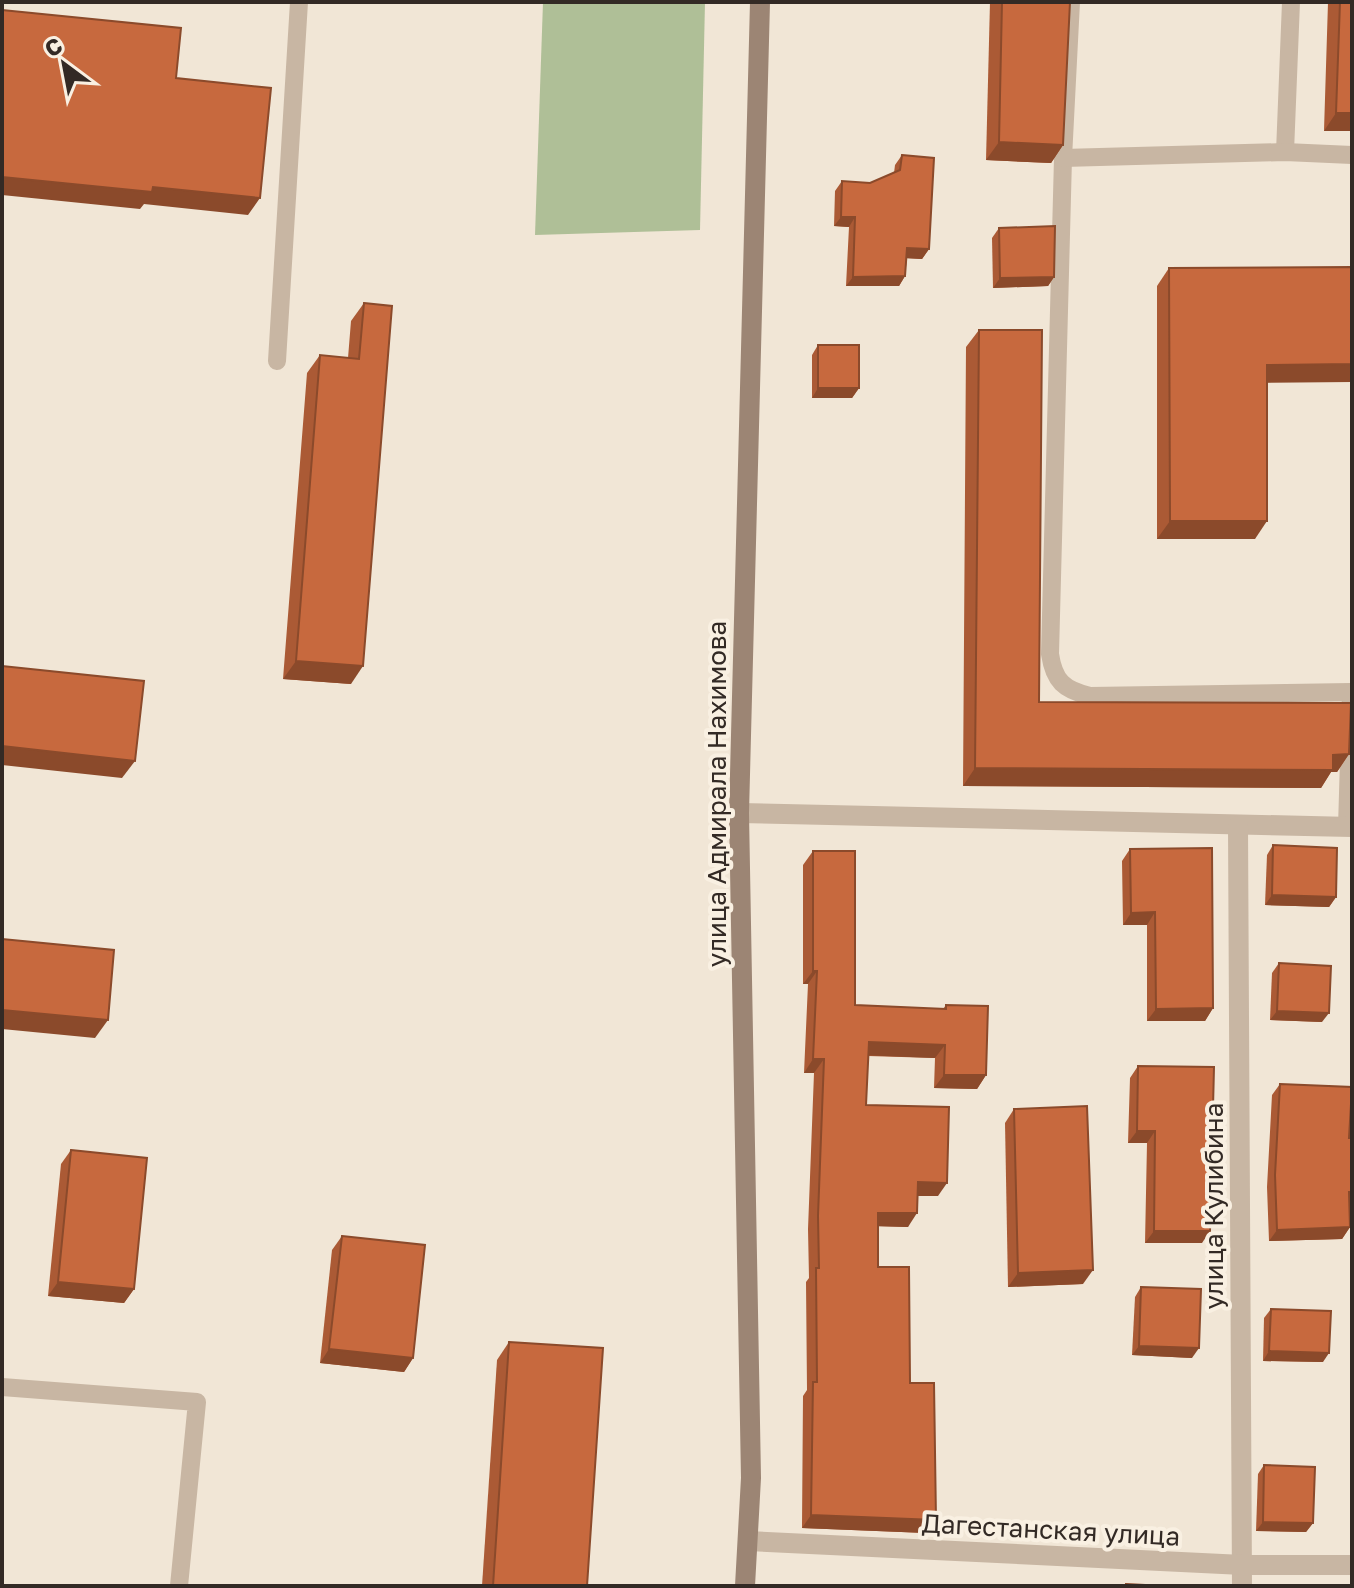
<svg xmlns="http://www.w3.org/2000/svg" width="1354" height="1588" font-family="'Golos Text',sans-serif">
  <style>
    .green { fill: #afbf97 }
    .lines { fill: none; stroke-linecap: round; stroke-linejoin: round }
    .service { stroke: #c8b6a3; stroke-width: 18 }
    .minor { stroke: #c8b6a3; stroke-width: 20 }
    .secondary { stroke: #9c8574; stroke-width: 20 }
    .wall { fill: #ab5a35 }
    .shaded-wall { fill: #8b4a2b }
    .building { fill: #c7693e; stroke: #8b4a2b; stroke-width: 2 }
    .labels { text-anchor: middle; stroke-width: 8; stroke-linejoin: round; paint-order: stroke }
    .street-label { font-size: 26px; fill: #332a25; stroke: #f9f0e2 }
  </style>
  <rect width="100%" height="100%" fill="#f1e6d6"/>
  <!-- green -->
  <polygon class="green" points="543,2 705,2 700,230 535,235"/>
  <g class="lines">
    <!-- service -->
    <g class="service">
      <path d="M1071,2L1063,158L1050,654C1054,681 1064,690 1090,696L1351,692L1347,827"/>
      <polyline points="1285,152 1291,2"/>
      <polyline points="1063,158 1285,152 1352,155"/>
      <polyline points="277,361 299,2"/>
      <polyline points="2,1387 197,1402 179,1586"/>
    </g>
    <!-- minor -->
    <g class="minor">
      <polyline points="739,813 1352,827"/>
      <polyline points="1238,826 1242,1586"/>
      <polyline points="748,1541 1243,1565 1352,1565"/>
    </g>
    <!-- secondary -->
    <polyline class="secondary" points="745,1586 751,1478 739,813 760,2"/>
  </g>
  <!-- wall -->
  <g class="wall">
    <polygon points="990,2 1070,2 1063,145 1051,163 986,160"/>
    <polygon points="1328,2 1352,2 1352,131 1324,131"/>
    <polygon points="902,155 929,249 922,259 907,258 905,276 899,286 846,286 849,227 834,226 835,191 842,181 870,183 894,173 895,165"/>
    <polygon points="999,228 1054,277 1048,286 993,288 992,238"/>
    <polygon points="1169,268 1267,383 1255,539 1157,539 1157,286"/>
    <polygon points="364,303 351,684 283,679 307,373 320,355 348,358 351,321"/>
    <polygon points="979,330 1039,702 1349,754 1337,772 1331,772 1321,788 963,786 966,347"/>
    <polygon points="818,345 859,388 852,398 812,398 812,355"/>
    <polygon points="1273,845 1336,897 1329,907 1265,905 1267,855"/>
    <polygon points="1130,849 1213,1008 1205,1021 1147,1021 1147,925 1123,925 1122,861"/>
    <polygon points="813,851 855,1005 943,1009 946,1005 986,1075 977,1089 934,1088 935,1058 868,1056 866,1105 938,1196 917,1196 908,1227 878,1226 878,1267 910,1383 926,1533 802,1528 803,1396 807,1390 806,1282 809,1278 808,1229 814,1073 804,1073 808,984 803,984 803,865"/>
    <polygon points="1279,963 1322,1022 1270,1020 1272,973"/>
    <polygon points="1138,1066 1202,1243 1145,1243 1147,1143 1128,1143 1130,1078"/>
    <polygon points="1280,1084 1349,1138 1352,1138 1352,1204 1349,1204 1350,1227 1342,1239 1269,1241 1267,1187 1272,1095"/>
    <polygon points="1014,1109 1083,1284 1008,1287 1005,1123"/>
    <polygon points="71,1150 134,1289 124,1303 48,1296 61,1164"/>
    <polygon points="342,1236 413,1358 404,1372 320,1363 332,1250"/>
    <polygon points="1141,1287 1192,1358 1132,1355 1135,1297"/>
    <polygon points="1271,1309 1323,1362 1263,1361 1264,1318"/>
    <polygon points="509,1342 587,1586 482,1586 497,1360"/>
    <polygon points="1264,1465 1313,1523 1306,1532 1256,1531 1258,1474"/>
  </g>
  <!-- shaded-wall -->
  <g class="shaded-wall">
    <polygon points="1336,113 1352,113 1352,131 1324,131"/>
    <polygon points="999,142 1063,145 1051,163 986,160"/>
    <polygon points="2,177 153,187 260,198 248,215 144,204 140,209 2,195"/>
    <polygon points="841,217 855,217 849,227 834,226"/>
    <polygon points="907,248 929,249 922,259 901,258"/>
    <polygon points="905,276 899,286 846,286 853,277"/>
    <polygon points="1054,277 1048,286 993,288 1000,278"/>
    <polygon points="1352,364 1352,382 1255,383 1267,365"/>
    <polygon points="818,388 859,388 852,398 812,398"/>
    <polygon points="1170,521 1267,521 1255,539 1157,539"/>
    <polygon points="296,661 363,666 351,684 283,679"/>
    <polygon points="2,746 135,761 122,778 2,765"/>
    <polygon points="1349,754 1337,772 1331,772 1321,788 963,786 975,768"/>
    <polygon points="1272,895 1336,897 1329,907 1265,905"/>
    <polygon points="1155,912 1147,925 1123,925 1131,913"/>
    <polygon points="813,971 817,971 808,984 803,984"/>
    <polygon points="1213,1008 1205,1021 1147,1021 1156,1009"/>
    <polygon points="2,1010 108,1020 95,1038 2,1029"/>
    <polygon points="1277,1011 1329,1013 1322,1022 1270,1020"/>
    <polygon points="869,1042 945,1045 935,1058 859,1055"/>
    <polygon points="813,1059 824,1059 814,1073 804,1073"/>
    <polygon points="944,1075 986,1075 977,1089 934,1088"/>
    <polygon points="1137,1131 1155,1131 1147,1143 1128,1143"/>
    <polygon points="918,1182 947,1183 938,1196 908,1196"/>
    <polygon points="1349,1192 1352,1192 1352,1204 1341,1204"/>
    <polygon points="878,1213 917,1213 908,1227 868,1226"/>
    <polygon points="1350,1227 1342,1239 1269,1241 1277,1230"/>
    <polygon points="1154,1231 1210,1231 1202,1243 1145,1243"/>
    <polygon points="1093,1270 1083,1284 1008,1287 1018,1273"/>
    <polygon points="58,1282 134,1289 124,1303 48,1296"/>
    <polygon points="1139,1346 1199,1348 1192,1358 1132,1355"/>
    <polygon points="329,1349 413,1358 404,1372 320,1363"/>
    <polygon points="1269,1351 1329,1353 1323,1362 1263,1361"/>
    <polygon points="811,1515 936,1520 926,1533 802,1528"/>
    <polygon points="1263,1522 1313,1523 1306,1532 1256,1531"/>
  </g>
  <!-- building -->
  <g class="building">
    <polygon points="1002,2 1070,2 1063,145 999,142"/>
    <polygon points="1340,2 1352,2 1352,113 1336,113"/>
    <polygon points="2,10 181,28 176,78 271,88 260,198 153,187 152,192 2,177"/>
    <polygon points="902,155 934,158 929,249 907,248 905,276 853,277 855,217 841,217 842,181 870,183 900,170"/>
    <polygon points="1055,226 1054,277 1000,278 999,228"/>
    <polygon points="1352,267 1352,364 1267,365 1267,521 1170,521 1169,268"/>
    <polygon points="364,303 392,306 363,666 296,661 320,355 359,359"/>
    <polygon points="979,330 1042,330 1039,702 1351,703 1349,754 1333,755 1333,770 975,768"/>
    <rect x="818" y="345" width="41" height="43"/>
    <polygon points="2,666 144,681 135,761 2,746"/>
    <polygon points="1273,845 1337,848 1336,897 1272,895"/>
    <polygon points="1212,848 1213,1008 1156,1009 1155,912 1131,913 1130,849"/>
    <polygon points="813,851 855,851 855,1005 946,1009 946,1005 988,1006 986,1075 944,1075 945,1045 869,1042 866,1105 949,1107 947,1183 918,1182 917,1213 878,1213 878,1267 909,1267 910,1383 934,1383 936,1520 811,1515 813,1382 817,1382 816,1268 819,1268 818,1216 824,1059 813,1059 817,971 813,971"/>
    <polygon points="2,939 114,950 108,1020 2,1010"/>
    <polygon points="1279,963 1331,966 1329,1013 1277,1011"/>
    <polygon points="1138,1066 1214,1067 1210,1231 1154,1231 1155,1131 1137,1131"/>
    <polygon points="1280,1084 1352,1087 1349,1138 1352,1138 1352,1192 1349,1192 1350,1227 1277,1230 1275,1175"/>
    <polygon points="1087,1106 1093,1270 1018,1273 1014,1109"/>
    <polygon points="71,1150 147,1158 134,1289 58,1282"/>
    <polygon points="342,1236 425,1245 413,1358 329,1349"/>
    <polygon points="1141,1287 1201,1289 1199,1348 1139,1346"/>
    <polygon points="1271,1309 1331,1311 1329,1353 1269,1351"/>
    <polygon points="509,1342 603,1348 587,1586 493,1586"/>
    <polygon points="1264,1465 1315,1467 1313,1523 1263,1522"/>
    <polygon points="1126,1584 1165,1586 1126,1586"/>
  </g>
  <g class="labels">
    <!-- street labels -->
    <g class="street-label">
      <text transform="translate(717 794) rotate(-90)" y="9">улица Адмирала Нахимова</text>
      <text transform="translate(1214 1206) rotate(-90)" y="9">улица Кулибина</text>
      <text transform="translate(1051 1530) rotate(3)" y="9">Дагестанская улица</text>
    </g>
  </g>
  <!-- border -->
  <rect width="1354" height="1588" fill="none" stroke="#332a25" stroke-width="8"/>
  <!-- north arrow -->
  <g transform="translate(64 64) rotate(328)" stroke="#f9f0e2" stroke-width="6" paint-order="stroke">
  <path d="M0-6L14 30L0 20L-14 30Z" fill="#332a25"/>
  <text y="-12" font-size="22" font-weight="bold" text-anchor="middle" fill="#332a25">С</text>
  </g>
</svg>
